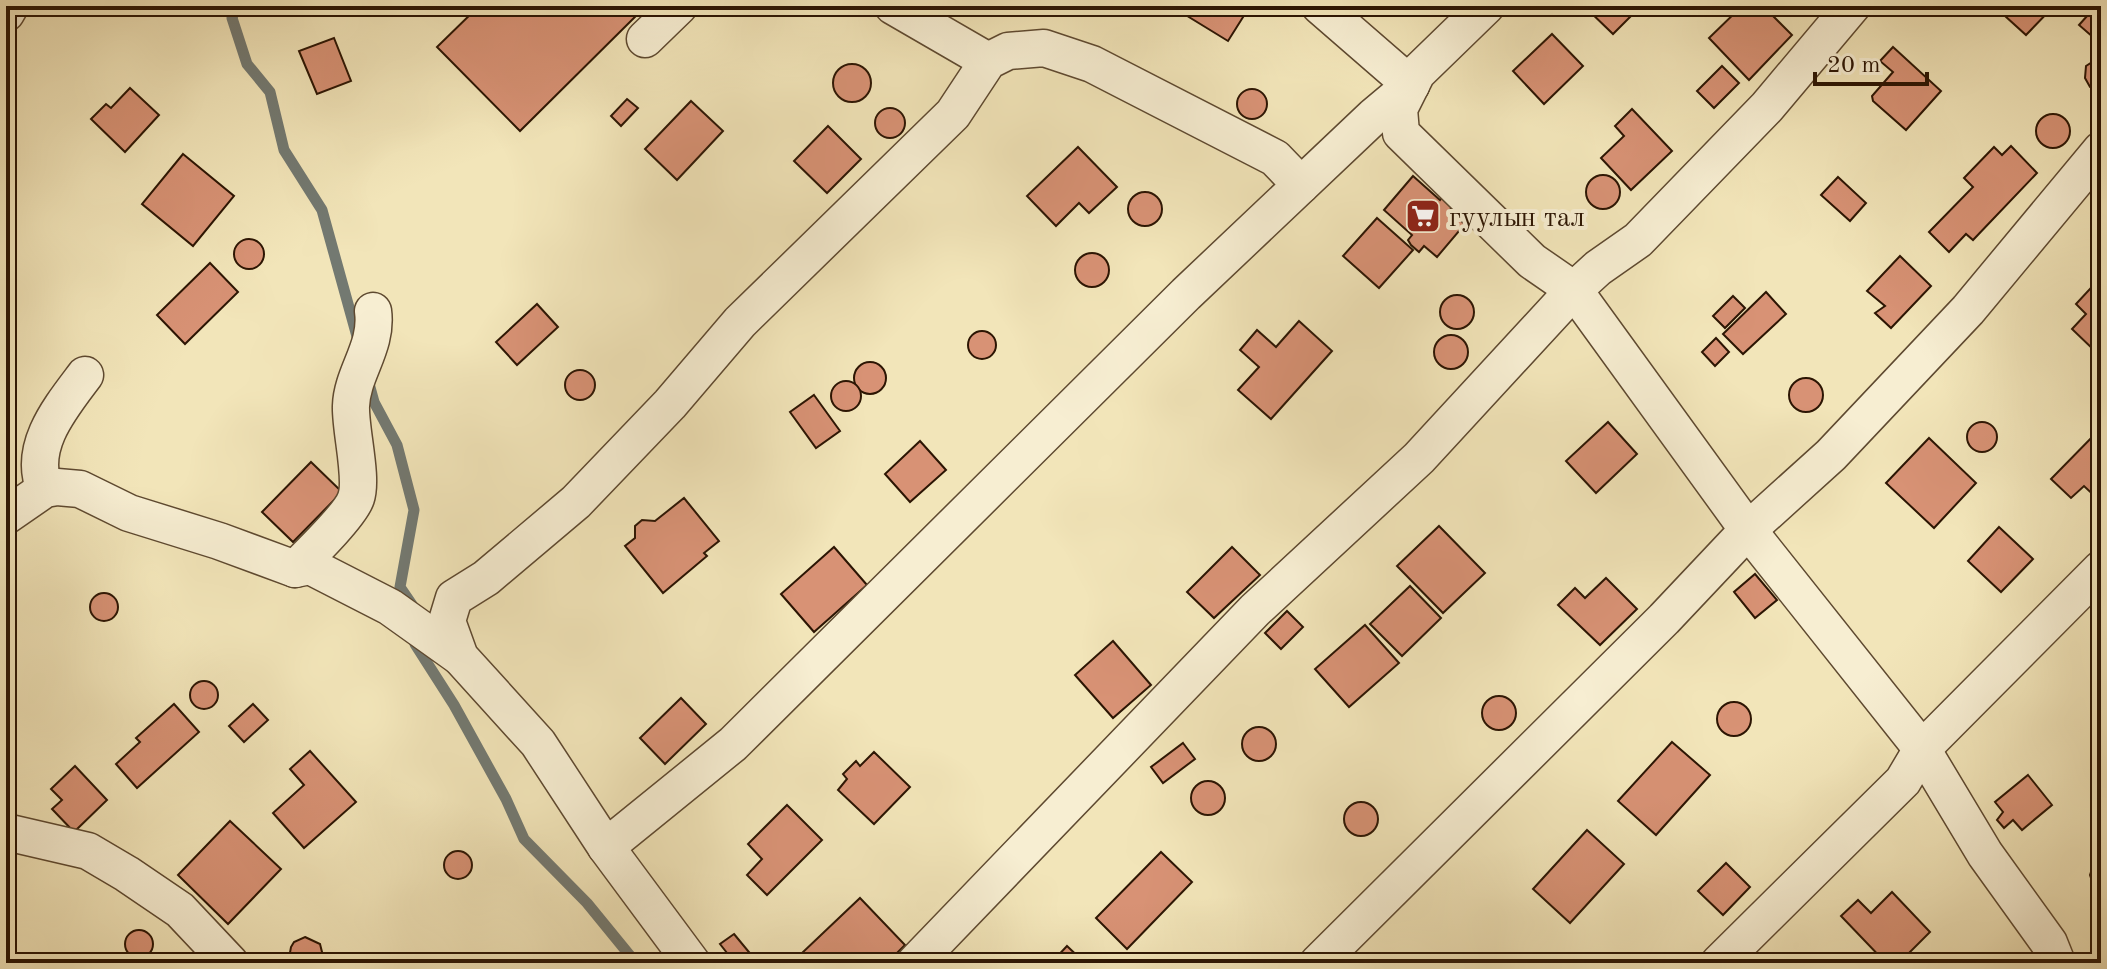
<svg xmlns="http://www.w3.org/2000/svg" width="2107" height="969" font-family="'Old Standard TT',serif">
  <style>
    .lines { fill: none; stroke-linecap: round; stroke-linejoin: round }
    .stream { stroke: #737971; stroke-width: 11 }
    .building { fill: #d89275; stroke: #2c1503; stroke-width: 2 }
    .minor-casing { stroke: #5e4930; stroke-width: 39 }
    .minor { stroke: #f7eed2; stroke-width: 36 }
    .labels { text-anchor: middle; stroke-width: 8; stroke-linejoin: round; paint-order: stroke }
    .poi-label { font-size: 28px; fill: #2c1503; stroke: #f7eed2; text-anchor: start }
  </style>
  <rect width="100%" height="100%" fill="#f2e5b9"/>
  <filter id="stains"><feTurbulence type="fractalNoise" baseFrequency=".0025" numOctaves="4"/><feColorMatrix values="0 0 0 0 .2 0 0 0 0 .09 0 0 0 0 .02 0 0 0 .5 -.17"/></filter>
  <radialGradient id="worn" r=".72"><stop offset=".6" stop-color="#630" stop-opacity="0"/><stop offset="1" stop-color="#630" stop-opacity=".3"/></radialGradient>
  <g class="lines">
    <!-- stream -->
    <g class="stream">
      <polyline points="236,6 232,18 247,64 270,92 284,150 322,210 358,340"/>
      <polyline points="368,380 374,402 397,445 414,510 400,587 415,609"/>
      <polyline points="423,642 415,644 454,705 506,799 524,839 587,903 636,963"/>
    </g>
  </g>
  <!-- building -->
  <g class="building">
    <polygon points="479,6 646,6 520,131 437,47"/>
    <polygon points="1171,6 1250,6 1228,41"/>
    <polygon points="1588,6 1641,6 1613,34 1586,8"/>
    <polygon points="1742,6 1763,6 1792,35 1749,80 1709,38"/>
    <polygon points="1994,6 2054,6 2026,35"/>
    <polygon points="2096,6 2101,6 2101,44 2079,25"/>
    <polygon points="1552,34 1583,66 1544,104 1513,71"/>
    <polygon points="334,38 351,81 317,94 299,51"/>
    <polygon points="1893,47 1941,91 1906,130 1873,101 1872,96 1893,72 1880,61"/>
    <polygon points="2100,57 2101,57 2101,91 2090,87 2085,78 2086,66"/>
    <circle cx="852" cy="83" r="19"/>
    <polygon points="1722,66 1739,83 1714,108 1697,91"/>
    <polygon points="130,88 159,115 125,152 91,119 106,104 111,108"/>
    <circle cx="1252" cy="104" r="15"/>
    <polygon points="627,99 638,108 621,126 611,116"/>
    <polygon points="691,101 723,131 677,180 645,149"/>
    <circle cx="890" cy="123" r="15"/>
    <polygon points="1632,109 1672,151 1631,190 1601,158 1624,136 1615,126"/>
    <circle cx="2053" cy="131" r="17"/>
    <polygon points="828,126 861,159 827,193 794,161"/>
    <polygon points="2011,146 2037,173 1973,240 1966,234 1949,252 1929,232 1973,187 1964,178 1994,147 2002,155"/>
    <polygon points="1078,147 1117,187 1089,213 1079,203 1056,226 1027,196"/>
    <polygon points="183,154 234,196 193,246 142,204"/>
    <circle cx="1603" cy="192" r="17"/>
    <polygon points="1413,176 1440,200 1448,190 1459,200 1449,211 1465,224 1437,257 1424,246 1419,252 1411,245 1408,240 1412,235 1384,210"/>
    <polygon points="1838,177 1866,203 1850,221 1821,195"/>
    <circle cx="1145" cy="209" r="17"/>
    <polygon points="1377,218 1413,250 1379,288 1343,256"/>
    <circle cx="249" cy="254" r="15"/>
    <circle cx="1092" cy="270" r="17"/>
    <polygon points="1900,256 1931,286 1891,328 1875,313 1885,306 1867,291"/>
    <polygon points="210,263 238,292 185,344 157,315"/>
    <polygon points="2101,277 2101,348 2097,353 2072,329 2086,314 2076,304"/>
    <polygon points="1766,292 1786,314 1743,354 1723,334"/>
    <circle cx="1457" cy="312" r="17"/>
    <polygon points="1733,296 1745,308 1725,328 1713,316"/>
    <polygon points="537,304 558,327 517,365 496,342"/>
    <polygon points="1299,321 1332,351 1271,419 1238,390 1259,367 1240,350 1257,330 1276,347"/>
    <circle cx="982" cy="345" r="14"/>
    <circle cx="1451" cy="352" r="17"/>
    <polygon points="1716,338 1729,352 1715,366 1702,352"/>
    <circle cx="870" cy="378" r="16"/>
    <circle cx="580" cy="385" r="15"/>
    <circle cx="1806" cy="395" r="17"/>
    <circle cx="846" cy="396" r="15"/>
    <polygon points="814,395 840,431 816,448 790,412"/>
    <polygon points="1608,422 1637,454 1596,493 1566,461"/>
    <circle cx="1982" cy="437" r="15"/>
    <polygon points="2101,428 2101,498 2099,500 2084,486 2071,498 2051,479"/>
    <polygon points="1929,438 1976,483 1934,528 1886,483"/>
    <polygon points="920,441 946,470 910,502 885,474"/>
    <polygon points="311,462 342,492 293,542 262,512"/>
    <polygon points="684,498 719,541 704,553 707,556 663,593 625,546 635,538 635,526 642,520 655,521"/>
    <polygon points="1439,526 1485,573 1443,613 1397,566"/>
    <polygon points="1999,527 2033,559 2001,592 1968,561"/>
    <polygon points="834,547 867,585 814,632 781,594"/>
    <polygon points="1232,547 1260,575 1214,618 1187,592"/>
    <polygon points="1755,574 1777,600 1755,618 1734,592"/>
    <polygon points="1606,578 1637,609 1600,645 1558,605 1575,588 1585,598"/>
    <polygon points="1410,586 1441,618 1402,656 1370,624"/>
    <circle cx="104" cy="607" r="14"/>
    <polygon points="1287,611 1303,627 1281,649 1265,633"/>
    <polygon points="1365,625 1399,663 1349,707 1315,669"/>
    <polygon points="1113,641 1151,685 1113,718 1075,675"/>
    <circle cx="204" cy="695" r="14"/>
    <circle cx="1499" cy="713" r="17"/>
    <polygon points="681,698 706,724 665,764 640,738"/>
    <circle cx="1734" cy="719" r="17"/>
    <polygon points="174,704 199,732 137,788 116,764 140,742 136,738"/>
    <polygon points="253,704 268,720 244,742 229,726"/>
    <circle cx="1259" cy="744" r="17"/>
    <polygon points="1672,742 1710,775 1656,835 1618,801"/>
    <polygon points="1183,743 1195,759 1163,783 1151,767"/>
    <polygon points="310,751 356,802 304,848 273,813 304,785 290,769"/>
    <polygon points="874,752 910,787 874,824 838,790 847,779 843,774 856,761 860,766"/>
    <polygon points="75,766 107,800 74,832 52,809 62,800 51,789"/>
    <polygon points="2028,775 2052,805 2022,830 2013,820 2004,828 1997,820 2003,812 1995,802"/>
    <circle cx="1208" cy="798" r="17"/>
    <circle cx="1361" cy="819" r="17"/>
    <polygon points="787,805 822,840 767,895 747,875 762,859 748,844"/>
    <polygon points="230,821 281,869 228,924 178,875"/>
    <polygon points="1587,830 1624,864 1570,923 1533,889"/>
    <circle cx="458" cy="865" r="14"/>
    <polygon points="1161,852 1192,882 1127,949 1096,918"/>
    <polygon points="2100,861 2101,861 2101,889 2093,884 2090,875 2093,866"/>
    <polygon points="1726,863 1750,887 1723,915 1698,891"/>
    <polygon points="1892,892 1930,932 1899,963 1886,963 1841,916 1858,900 1871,913"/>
    <polygon points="860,898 905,945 887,963 812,963 802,953"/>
    <circle cx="139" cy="944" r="14"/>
    <polygon points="734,934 758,963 735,963 720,944"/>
    <polygon points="305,937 320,944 323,956 320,963 292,963 289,958 291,947 294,942"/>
    <polygon points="1067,946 1085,963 1051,963"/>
  </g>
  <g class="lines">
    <!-- minor casing -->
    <g class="minor-casing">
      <g id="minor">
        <polyline points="893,6 988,61"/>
        <polyline points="1320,6 1411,85"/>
        <polyline points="1486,6 1417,73 1399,109 1401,133 1532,261 1574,290 1748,530 1922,749 1985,854 2049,943 2057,963"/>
        <polyline points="6,13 10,6"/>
        <polyline points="645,39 679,6"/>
        <path d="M45,489C27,447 61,407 85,375"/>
        <polyline points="6,516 45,489 57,487 80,489 129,513 219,541 295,569 310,566 390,607 460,657"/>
        <path d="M295,569C309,555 351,514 356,498C363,478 350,429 351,406C352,373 378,347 373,311"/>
        <polyline points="6,832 88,851 127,874 180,910 230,963"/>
        <polyline points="606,847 733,744 1186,294 1374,116 1411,85"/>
        <polyline points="692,963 606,847 538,743 460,657 447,621 454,598 486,578 576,502 670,404 740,322 953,114 988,61 1008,51 1044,48 1092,64 1275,158 1301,185"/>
        <polyline points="915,963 1255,610 1419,458 1574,290 1598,268 1638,240 1767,107 1852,6"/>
        <polyline points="1318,963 1664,619 1748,530 1831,455 1968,310 2101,150"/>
        <polyline points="1719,963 1903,781 1922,749 2101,569"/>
      </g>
    </g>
    <!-- minor -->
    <use href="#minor" class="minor"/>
  </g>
  <!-- icons -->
  <defs>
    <g id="supermarket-square" transform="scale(1.8)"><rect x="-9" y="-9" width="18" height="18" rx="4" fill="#8f2418" stroke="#f7eed2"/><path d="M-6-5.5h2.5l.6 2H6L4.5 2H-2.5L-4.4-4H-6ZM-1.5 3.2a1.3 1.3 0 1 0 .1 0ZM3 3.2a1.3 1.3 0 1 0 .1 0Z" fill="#fff"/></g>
  </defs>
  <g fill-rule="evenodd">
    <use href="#supermarket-square" x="1423" y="216"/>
  </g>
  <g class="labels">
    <!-- poi labels -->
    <g class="poi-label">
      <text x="1449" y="226">гуулын тал</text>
    </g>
  </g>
  <!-- margin -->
  <rect width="2107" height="969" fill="none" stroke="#f2e5b9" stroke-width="32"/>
  <rect x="8" y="8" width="2091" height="953" fill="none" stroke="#2c1503" stroke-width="4"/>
  <rect x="16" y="16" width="2075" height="937" fill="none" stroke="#2c1503" stroke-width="2"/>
  <!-- scale -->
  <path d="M1815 72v12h112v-12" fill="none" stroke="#2c1503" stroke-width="4"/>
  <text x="1827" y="72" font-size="24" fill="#2c1503" stroke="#f7eed2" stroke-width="6" paint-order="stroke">20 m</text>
  <rect width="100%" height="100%" filter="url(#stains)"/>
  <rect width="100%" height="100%" fill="url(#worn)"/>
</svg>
